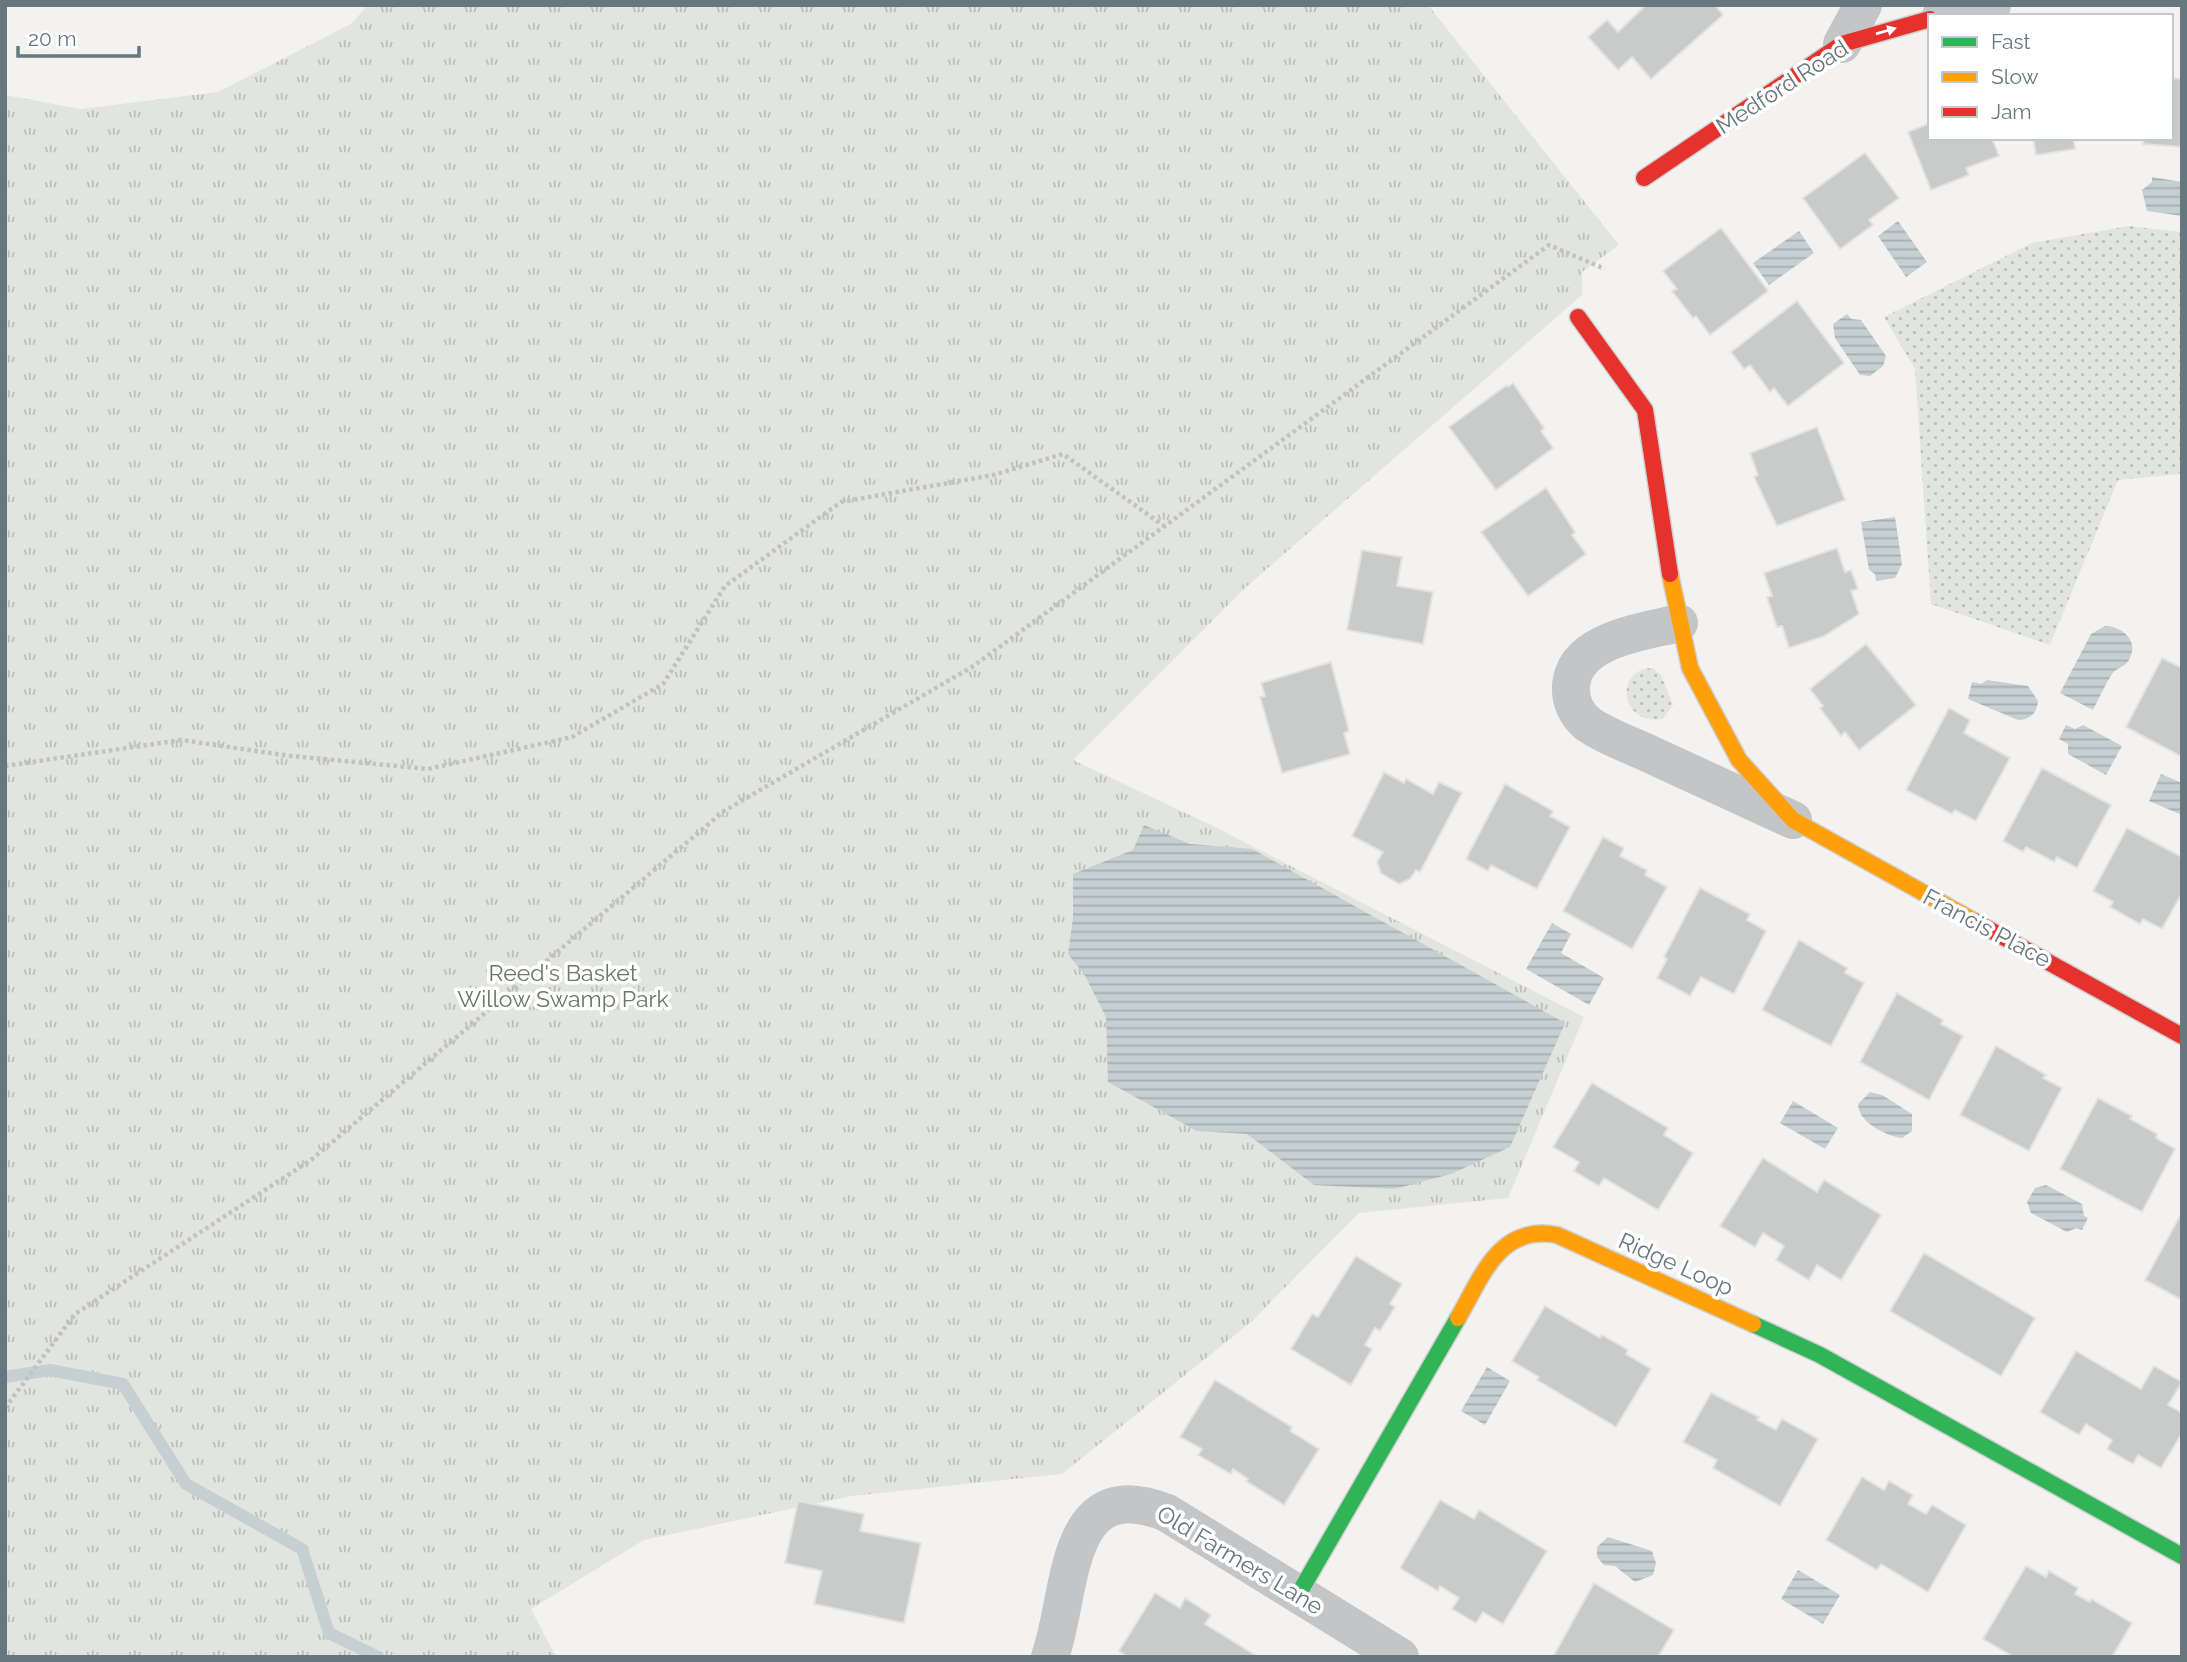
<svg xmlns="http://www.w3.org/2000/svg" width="2187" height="1662" font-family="Raleway,sans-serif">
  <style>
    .grass { fill: url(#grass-dots) }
    .park { fill: url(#park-tufts) }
    .water { fill: url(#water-rules) }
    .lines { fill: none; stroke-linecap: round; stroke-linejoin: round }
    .stream { stroke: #c6cfd1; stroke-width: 12 }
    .building { fill: #c9caca; stroke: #e2e2e1; stroke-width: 2 }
    .fast-casing { stroke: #cfcfcf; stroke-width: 19 }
    .slow-casing { stroke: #cfcfcf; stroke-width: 19 }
    .jam-casing { stroke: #cfcfcf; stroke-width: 19 }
    .path { stroke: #c2c2c3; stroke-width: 4.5; stroke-dasharray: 3.5 3.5; stroke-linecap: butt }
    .street { stroke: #c3c5c6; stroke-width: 38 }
    .fast { stroke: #30b455; stroke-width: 16 }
    .slow { stroke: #ff9f0a; stroke-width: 16 }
    .jam { stroke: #e5322d; stroke-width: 16 }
    .oneway { fill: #fff }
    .labels { text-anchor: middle; stroke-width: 7; stroke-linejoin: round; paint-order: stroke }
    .street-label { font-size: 23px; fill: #66777f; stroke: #fff }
    .park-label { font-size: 23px; fill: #6a7764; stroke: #fff }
  </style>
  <defs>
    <pattern id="grass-dots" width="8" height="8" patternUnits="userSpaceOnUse" patternTransform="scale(1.75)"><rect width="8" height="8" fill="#e2e4df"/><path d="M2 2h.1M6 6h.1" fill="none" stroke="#bbbeba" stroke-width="1.8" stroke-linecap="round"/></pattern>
    <pattern id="park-tufts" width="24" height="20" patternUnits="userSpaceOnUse" patternTransform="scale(1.75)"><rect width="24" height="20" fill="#e2e4df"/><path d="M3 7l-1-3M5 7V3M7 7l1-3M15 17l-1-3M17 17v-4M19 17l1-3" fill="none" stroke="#bbbeba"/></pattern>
    <pattern id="water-rules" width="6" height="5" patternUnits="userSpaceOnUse" patternTransform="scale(1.75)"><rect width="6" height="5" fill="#c6cfd1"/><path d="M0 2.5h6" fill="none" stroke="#a5adaf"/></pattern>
  </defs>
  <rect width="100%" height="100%" fill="#f3f2f1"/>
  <!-- grass -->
  <g class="grass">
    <polygon points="2129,226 2182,232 2182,474 2118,480 2050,645 1931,604 1915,369 1884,317 2032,243"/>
    <path d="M1653,668L1661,675L1673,705L1663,719C1619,726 1614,668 1653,668Z"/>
  </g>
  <!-- park -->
  <polygon class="park" points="368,5 1428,5 1619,245 1582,272 1582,295 1245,588 1073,760 1213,826 1584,1017 1508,1198 1359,1213 1251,1322 1062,1474 852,1496 644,1540 531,1609 556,1657 5,1657 5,95 80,109 218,92 351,24"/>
  <!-- water -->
  <g class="water">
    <polygon points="2152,177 2182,182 2182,216 2147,211 2142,190 2152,182"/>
    <polygon points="1898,221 1927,262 1906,277 1878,236"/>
    <polygon points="1799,231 1814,253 1769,285 1753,263"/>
    <polygon points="1847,314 1851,319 1861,320 1886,356 1883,366 1870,376 1860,375 1835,338 1833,324"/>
    <polygon points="1895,517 1902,564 1895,578 1876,581 1875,574 1869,570 1861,522"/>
    <path d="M2105,626C2122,626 2140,641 2129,660C2125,667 2116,668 2112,674C2105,685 2099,698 2093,710L2060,693L2091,634Z"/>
    <path d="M1987,680L2028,686L2038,701C2037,713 2030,720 2018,720L1968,699L1972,682L1981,684Z"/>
    <polygon points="2066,725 2075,729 2083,725 2122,746 2106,775 2068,754 2068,744 2059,739"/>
    <polygon points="2161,774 2182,783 2182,815 2149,801"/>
    <polygon points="1144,825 1190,844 1252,849 1565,1023 1510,1147 1451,1174 1394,1189 1314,1185 1247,1134 1197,1131 1108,1082 1106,1017 1084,974 1068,954 1073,918 1073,874 1133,850"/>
    <polygon points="1552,923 1571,934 1561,953 1604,978 1589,1005 1526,969"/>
    <path d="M1870,1092L1882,1095L1912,1114V1131L1902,1138C1886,1136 1858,1122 1858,1104Z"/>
    <polygon points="1793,1101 1838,1128 1825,1149 1780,1123"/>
    <polygon points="2046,1185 2082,1204 2084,1216 2088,1218 2082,1230 2076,1228 2067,1232 2031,1213 2027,1202 2035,1188"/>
    <polygon points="1487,1367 1510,1381 1485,1425 1461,1411"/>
    <polygon points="1608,1537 1652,1551 1656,1563 1653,1575 1635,1582 1615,1566 1604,1565 1597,1557 1597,1547"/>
    <polygon points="1798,1570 1840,1595 1823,1624 1781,1599"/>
  </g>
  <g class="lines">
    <!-- stream -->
    <polyline class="stream" points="5,1377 50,1370 123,1384 186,1484 302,1549 329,1633 378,1657"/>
  </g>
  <!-- building -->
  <g class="building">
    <polygon points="1715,5 1723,15 1651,79 1632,57 1618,70 1588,37 1607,20 1618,32 1646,5"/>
    <polygon points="2171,78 2182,79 2182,147 2143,144 2144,138 2171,138"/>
    <polygon points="1930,123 1930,138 1992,138 1999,156 1966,168 1969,175 1931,190 1908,132"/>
    <polygon points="2033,138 2092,138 2074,141 2075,149 2036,155"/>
    <polygon points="1865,153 1899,198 1869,220 1873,225 1840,249 1803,198"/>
    <polygon points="1721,228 1768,291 1710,335 1696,316 1693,318 1672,291 1677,289 1663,271"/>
    <polygon points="1797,301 1844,363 1788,406 1774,388 1770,392 1750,365 1744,369 1731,352"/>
    <polygon points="1513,383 1544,428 1541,431 1553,448 1496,490 1449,427 1507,385 1508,387"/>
    <polygon points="1817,427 1845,500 1777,526 1754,477 1758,475 1750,453"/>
    <polygon points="1546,488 1575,532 1572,535 1586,554 1528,596 1481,532"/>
    <polygon points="1837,548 1845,572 1851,570 1858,589 1851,591 1859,614 1824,636 1789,648 1782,626 1777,627 1767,597 1772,596 1764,573"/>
    <polygon points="1362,550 1402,557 1397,586 1433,592 1423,644 1347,630"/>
    <polygon points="1866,644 1916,705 1859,750 1845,732 1841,736 1820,708 1823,706 1810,689"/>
    <polygon points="2162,658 2182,668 2182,757 2126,727"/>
    <polygon points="1331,662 1349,731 1344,733 1350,754 1282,773 1260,697 1265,696 1261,683"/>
    <polygon points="1949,708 1970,720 1964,733 2010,758 1976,821 1955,810 1952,814 1906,790"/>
    <polygon points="2042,768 2111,805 2077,868 2057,857 2054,862 2026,847 2023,852 2003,841"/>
    <polygon points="1384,772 1404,783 1406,779 1433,794 1439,782 1462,793 1420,872 1416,870 1410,879 1399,884 1381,873 1377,862 1383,852 1352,836"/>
    <polygon points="1505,784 1553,811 1550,816 1570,827 1537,889 1491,865 1488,871 1466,859"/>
    <polygon points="2127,828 2182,857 2182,893 2162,929 2143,919 2140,924 2110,907 2113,902 2093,891"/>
    <polygon points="1603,837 1624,848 1620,856 1647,870 1645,875 1667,887 1632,949 1563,911"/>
    <polygon points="1700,888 1750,914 1747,920 1766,931 1734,994 1701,977 1690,996 1657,978 1667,959 1664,957"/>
    <polygon points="1799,940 1847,968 1845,973 1864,983 1831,1046 1762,1010"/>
    <polygon points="1897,993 1943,1020 1941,1024 1963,1036 1929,1100 1860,1062"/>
    <polygon points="1996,1046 2046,1075 2043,1078 2062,1088 2029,1151 1960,1115"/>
    <polygon points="1592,1083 1668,1128 1664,1135 1693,1153 1658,1210 1604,1178 1599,1186 1574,1171 1579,1162 1553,1147"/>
    <polygon points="2098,1098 2132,1116 2130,1119 2157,1134 2156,1138 2175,1149 2142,1212 2060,1169"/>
    <polygon points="1763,1158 1817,1192 1824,1180 1881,1215 1841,1280 1817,1265 1809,1280 1776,1260 1784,1246 1763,1233 1755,1247 1720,1226"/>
    <polygon points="2180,1216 2182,1217 2182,1300 2145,1280"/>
    <polygon points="1924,1253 2035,1318 2001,1376 1890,1311"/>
    <polygon points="1356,1256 1402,1284 1390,1304 1395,1307 1380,1331 1375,1328 1365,1345 1372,1349 1351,1385 1291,1349 1312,1314 1318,1317"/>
    <polygon points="1545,1306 1600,1338 1602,1335 1628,1350 1626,1354 1651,1369 1616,1427 1537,1380 1539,1377 1512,1361"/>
    <polygon points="2076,1351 2141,1389 2154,1366 2182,1382 2168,1405 2182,1413 2182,1433 2161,1468 2138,1455 2133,1464 2107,1449 2112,1440 2086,1424 2079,1435 2040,1412"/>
    <polygon points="1215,1380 1292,1427 1290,1431 1319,1449 1284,1505 1246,1481 1248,1479 1233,1469 1231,1474 1198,1455 1202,1449 1180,1437"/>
    <polygon points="1711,1393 1759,1417 1757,1420 1776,1430 1782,1419 1818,1439 1780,1506 1713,1468 1717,1460 1683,1442"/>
    <polygon points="1862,1477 1884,1490 1889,1481 1913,1495 1908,1504 1926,1514 1932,1505 1966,1525 1928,1592 1881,1564 1877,1570 1826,1540"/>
    <polygon points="1440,1500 1474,1519 1479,1510 1547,1551 1503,1624 1483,1612 1476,1623 1452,1609 1459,1598 1440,1586 1438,1591 1400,1568"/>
    <polygon points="798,1501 864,1514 860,1531 921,1543 904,1623 814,1604 822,1571 785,1563"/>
    <polygon points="2026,1566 2046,1577 2049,1571 2078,1588 2075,1594 2090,1602 2091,1599 2132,1623 2112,1657 2014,1657 1983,1639"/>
    <polygon points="1594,1583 1674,1630 1658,1657 1553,1657"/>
    <polygon points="1155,1593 1180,1608 1185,1598 1211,1615 1205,1624 1258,1657 1128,1657 1119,1651"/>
  </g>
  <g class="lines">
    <!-- fast casing -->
    <g class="fast-casing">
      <g id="fast">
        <polyline points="1753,1324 1820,1355 2182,1556"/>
        <polyline points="1298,1595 1458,1318"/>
      </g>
    </g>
    <!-- slow casing -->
    <g class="slow-casing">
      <g id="slow">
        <polyline points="1670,574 1690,668 1739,760 1793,820 1974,921"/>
        <path d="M1458,1318C1482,1277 1499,1224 1557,1235L1753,1324"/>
      </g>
    </g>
    <!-- jam casing -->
    <g class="jam-casing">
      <g id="jam">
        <polyline points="1644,178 1842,44 1930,19"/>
        <polyline points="1578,317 1645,410 1670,574"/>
        <polyline points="1974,921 2182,1036"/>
      </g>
    </g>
    <!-- path -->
    <g class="path">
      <polyline points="5,766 181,740 291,756 428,769 572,737 663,684 725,586 841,502 993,475 1063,454 1164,526"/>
      <polyline points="5,1408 75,1314 311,1160 724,811 972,667 1549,245 1605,269"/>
    </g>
    <!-- street -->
    <g class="street">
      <polyline points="1941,16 1992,5"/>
      <polyline points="1842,44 1863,5"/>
      <path d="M1679,623C1644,632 1574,639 1571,686C1570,701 1577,715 1588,724C1608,738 1634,746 1656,757C1702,778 1747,799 1793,820"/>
      <path d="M1050,1657C1073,1592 1062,1471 1167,1513L1400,1657"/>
    </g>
    <!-- fast -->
    <use href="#fast" class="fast"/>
    <!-- slow -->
    <use href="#slow" class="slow"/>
    <!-- jam -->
    <use href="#jam" class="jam"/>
  </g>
  <!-- one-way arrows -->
  <defs><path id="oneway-solid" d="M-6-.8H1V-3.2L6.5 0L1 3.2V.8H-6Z" transform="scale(1.75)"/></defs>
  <use class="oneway" href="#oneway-solid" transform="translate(1886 31) rotate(-16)"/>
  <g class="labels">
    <!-- street labels -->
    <g class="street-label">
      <text transform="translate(1782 87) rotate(-33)" y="8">Medford Road</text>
      <text transform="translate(1987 928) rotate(28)" y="8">Francis Place</text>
      <text transform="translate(1676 1264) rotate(24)" y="8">Ridge Loop</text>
      <text transform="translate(1240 1560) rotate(31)" y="8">Old Farmers Lane</text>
    </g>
    <!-- park labels -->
    <g class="park-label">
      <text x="563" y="981">Reed's Basket<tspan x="563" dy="26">Willow Swamp Park</tspan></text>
    </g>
  </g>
  <!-- border -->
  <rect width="2187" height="1662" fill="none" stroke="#66777f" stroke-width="14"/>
  <!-- legend -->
  <rect x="1928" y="14" width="245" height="126" fill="#ffffff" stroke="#c2c9cc" stroke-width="2"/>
  <rect x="1942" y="37" width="35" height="10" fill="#30b455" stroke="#c2c9cc" stroke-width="2"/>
  <text x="1991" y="49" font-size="21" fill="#66777f">Fast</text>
  <rect x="1942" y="72" width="35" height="10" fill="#ff9f0a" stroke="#c2c9cc" stroke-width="2"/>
  <text x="1991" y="84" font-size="21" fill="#66777f">Slow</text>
  <rect x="1942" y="107" width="35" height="10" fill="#e5322d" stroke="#c2c9cc" stroke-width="2"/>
  <text x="1991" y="119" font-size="21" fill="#66777f">Jam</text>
  <!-- scale -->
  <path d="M18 46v10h121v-10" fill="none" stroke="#66777f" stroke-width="3.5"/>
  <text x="28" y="46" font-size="21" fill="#66777f" stroke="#ffffff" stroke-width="5" paint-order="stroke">20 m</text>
</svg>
